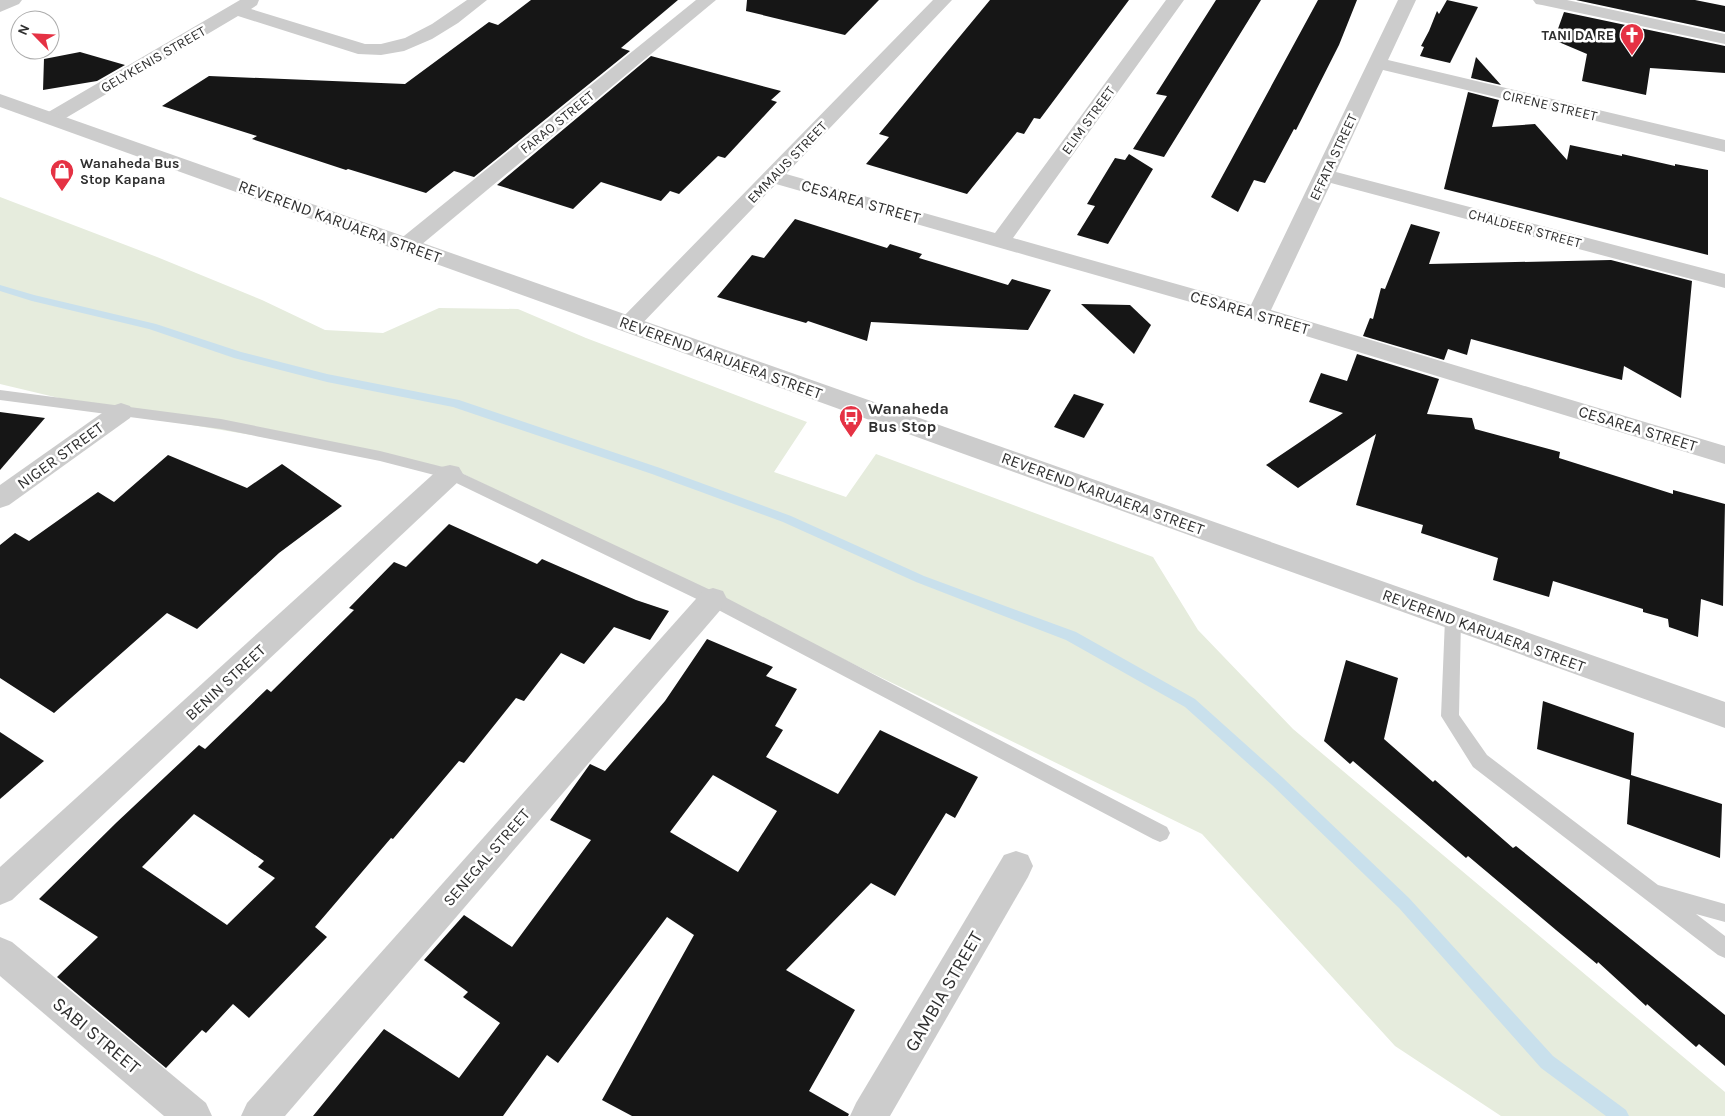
<svg xmlns="http://www.w3.org/2000/svg" width="1725" height="1116" font-family="Karla,sans-serif">
  <style>
    .green { fill: #e6ecdd }
    .lines { fill: none; stroke-linecap: round; stroke-linejoin: round }
    .stream { fill: #c9e0ec; fill-rule: evenodd }
    .building { fill: #161616; fill-rule: evenodd }
    .service { fill: #ccc; fill-rule: evenodd }
    .minor { fill: #ccc; fill-rule: evenodd }
    .tertiary { fill: #ccc; fill-rule: evenodd }
    .labels { text-anchor: middle; stroke-width: 5; stroke-linejoin: round; paint-order: stroke }
    .far-poi-label { font-size: 14px; font-weight: bold; fill: #2f2f2f; stroke: #fff; text-anchor: end }
    .far-street-label { font-size: 14px; fill: #2f2f2f; stroke: #fff }
    .street-label { font-size: 16px; fill: #2f2f2f; stroke: #fff }
    .poi-label { font-size: 16px; font-weight: bold; fill: #2f2f2f; stroke: #fff; text-anchor: start }
    .near-street-label { font-size: 19px; fill: #2f2f2f; stroke: #fff }
  </style>
  <rect width="100%" height="100%" fill="#fff"/>
  <!-- green -->
  <polygon class="green" points="0,197 157,257 262,300 325,330 383,333 439,308 518,309 586,338 807,422 774,472 846,497 876,454 1153,557 1198,630 1293,729 1725,1092 1725,1116 1501,1116 1395,1046 1202,834 453,469 126,414 0,384"/>
  <g class="lines">
    <!-- stream -->
    <polygon class="stream" points="0,285 34,295 156,324 241,352 327,374 459,400 660,468 791,516 924,576 1076,632 1195,699 1282,777 1409,898 1553,1056 1626,1110 1629,1116 1606,1116 1541,1068 1399,908 1272,785 1185,707 1066,640 916,582 783,522 652,474 453,407 327,382 234,358 149,329 32,301 0,291"/>
  </g>
  <!-- building -->
  <g class="building">
    <polygon points="531,0 678,0 621,48 630,51 474,177 454,171 426,193 348,169 346,170 252,139 257,136 162,106 209,76 405,84 489,22 498,25"/>
    <polygon points="747,0 879,0 845,35 746,11"/>
    <polygon points="990,0 1129,0 1040,119 1034,118 1024,134 1017,132 967,194 866,164 889,137 879,134"/>
    <polygon points="1216,0 1261,0 1164,157 1133,149 1167,96 1156,94"/>
    <polygon points="1318,0 1357,0 1339,45 1296,130 1294,129 1265,183 1254,180 1238,212 1211,197"/>
    <polygon points="1447,0 1478,7 1450,63 1420,56 1424,47 1421,46 1429,31 1437,11 1439,14"/>
    <polygon points="1576,0 1695,0 1725,6 1725,32"/>
    <polygon points="1564,12 1725,46 1725,73 1650,68 1646,95 1582,81 1587,54 1554,40"/>
    <polygon points="80,52 125,65 97,81 43,90 44,59"/>
    <polygon points="651,56 781,91 771,100 777,102 725,158 718,156 679,194 670,191 661,201 601,182 573,209 497,185"/>
    <polygon points="1476,57 1501,85 1471,78"/>
    <polygon points="1468,92 1499,100 1492,127 1535,124 1567,160 1570,145 1622,156 1622,154 1675,166 1675,164 1708,170 1708,255 1444,189"/>
    <polygon points="1129,154 1153,169 1108,244 1077,235 1095,206 1087,204 1115,158 1125,160"/>
    <polygon points="795,219 887,248 890,244 922,254 919,258 1008,285 1012,279 1051,290 1028,330 871,322 867,341 808,321 806,323 717,297 752,255 764,258"/>
    <polygon points="1411,224 1440,232 1429,264 1611,260 1692,281 1681,398 1624,366 1622,380 1471,339 1467,355 1448,349 1444,360 1363,336 1370,318 1373,319 1381,288 1385,289"/>
    <polygon points="1081,304 1130,305 1151,325 1134,354"/>
    <polygon points="1357,354 1439,379 1427,414 1472,418 1475,429 1560,452 1559,458 1673,494 1673,490 1725,504 1723,606 1701,599 1698,637 1669,627 1668,619 1643,612 1643,609 1553,581 1549,597 1493,580 1498,558 1421,533 1423,525 1356,505 1376,434 1298,488 1266,465 1343,413 1309,402 1321,373 1347,381"/>
    <polygon points="1074,394 1104,404 1084,438 1054,427"/>
    <polygon points="0,412 45,418 0,470"/>
    <polygon points="168,455 247,488 282,464 342,506 279,553 197,629 167,613 54,713 0,678 0,545 15,533 29,541 98,492 114,502"/>
    <path d="M449,524L537,564L542,559L636,600L669,611L650,640L614,627L584,664L561,653L524,701L516,698L464,763L459,761L393,839L391,838L315,927L327,937L249,1018L233,1004L206,1033L202,1030L166,1068L57,977L98,937L39,899L116,823L199,745L205,749L267,689L271,692L354,610L349,608L394,562L406,567ZM194,814L264,861L258,867L275,878L227,925L142,867Z"/>
    <path d="M707,639L773,667L766,676L797,689L775,726L783,730L766,757L838,794L880,730L978,777L955,818L946,813L895,896L871,883L786,970L855,1010L809,1091L849,1114L848,1116H632L602,1100L694,935L667,917L558,1063L547,1055L503,1116H313L384,1029L459,1078L500,1023L463,997L468,992L424,960L464,915L512,947L591,840L550,820L590,764L605,771L665,701ZM713,775L777,811L738,872L670,832Z"/>
    <polygon points="1346,660 1398,678 1384,739 1433,782 1435,780 1513,848 1516,846 1725,1015 1725,1066 1699,1044 1696,1047 1647,1004 1646,1006 1598,962 1597,964 1556,930 1468,856 1466,858 1353,761 1350,764 1324,741"/>
    <polygon points="1543,701 1634,733 1631,775 1722,804 1720,858 1627,824 1630,780 1537,749"/>
    <polygon points="0,732 44,761 0,799"/>
  </g>
  <g class="lines">
    <!-- service -->
    <g class="service">
      <polygon points="0,390 221,419 380,451 455,470 719,594 1167,827 1170,833 1167,839 1160,842 1153,839 707,604 446,478 380,461 221,429 0,400"/>
      <polygon points="1453,612 1459,614 1461,619 1459,715 1487,755 1658,885 1725,904 1725,922 1696,914 1725,936 1725,958 1718,955 1473,767 1441,716 1445,619 1447,614"/>
    </g>
    <!-- minor -->
    <g class="minor">
      <polygon points="0,0 22,0 19,4 0,12"/>
      <polygon points="240,0 259,0 257,5 251,9 365,44 381,44 405,38 432,24 467,0 487,0 458,23 432,39 404,51 381,55 358,54 238,16 59,122 52,124 45,122 42,118 45,114"/>
      <polygon points="696,0 716,0 415,250 407,252 399,250 396,245 399,240"/>
      <polygon points="933,0 952,0 786,174 995,233 1166,0 1184,0 1013,238 1251,305 1398,0 1416,0 1388,60 1725,140 1725,152 1383,70 1336,172 1725,274 1725,288 1331,183 1271,310 1725,446 1725,464 1250,319 776,184 637,329 629,332 621,329 617,324 621,319"/>
      <polygon points="1533,0 1567,0 1725,34 1725,44 1542,5 1536,4"/>
      <polygon points="121,403 130,406 133,412 130,418 9,505 0,508 0,485 112,406"/>
      <polygon points="450,465 459,467 463,474 459,481 12,900 0,905 0,867 441,467"/>
      <polygon points="713,588 723,591 727,599 723,607 285,1116 241,1116 247,1103 703,591"/>
      <polygon points="1016,851 1028,855 1033,866 1028,877 890,1116 850,1116 856,1103 1004,855"/>
      <polygon points="0,937 12,942 206,1103 212,1116 164,1116 0,976"/>
    </g>
    <!-- tertiary -->
    <polygon class="tertiary" points="0,94 1725,702 1725,728 0,107"/>
  </g>
  <!-- icons -->
  <defs>
    <g id="church-pin" transform="scale(1.25)"><path d="M0 17L-7.5 6A9.5 9.5 0 1 1 7.5 6Z" fill="#e53244" stroke="#fff"/><path d="M-1.2-6h2.4v3.5h3.3v2.4h-3.3V6h-2.4V-.1h-3.3v-2.4h3.3Z" fill="#fff"/></g>
    <g id="shop-pin" transform="scale(1.25)"><path d="M0 17L-7.5 6A9.5 9.5 0 1 1 7.5 6Z" fill="#e53244" stroke="#fff"/><path d="M-5-2.5h2.3a2.7 3.5 0 0 1 5.4 0H5L5.5 6h-11ZM-1.5-2.5h3a1.5 2.3 0 0 0-3 0Z" fill="#fff"/></g>
    <g id="bus-pin" transform="scale(1.25)"><path d="M0 17L-7.5 6A9.5 9.5 0 1 1 7.5 6Z" fill="#e53244" stroke="#fff"/><path d="M-5-6H5V4H4V6H2V4H-2V6H-4V4H-5ZM-3.5-4V0h7V-4ZM-3.5 1.2v1.5H-2V1.2ZM2 1.2v1.5H3.5V1.2Z" fill="#fff"/></g>
  </defs>
  <g fill-rule="evenodd">
    <use href="#church-pin" x="1632" y="35"/>
    <use href="#shop-pin" x="62" y="171"/>
    <use href="#bus-pin" x="851" y="417"/>
  </g>
  <g class="labels">
    <!-- far-poi labels -->
    <g class="far-poi-label">
      <text x="1614" y="40">TANI DA RE</text>
      <text x="80" y="168" text-anchor="start">Wanaheda Bus<tspan x="80" dy="16">Stop Kapana</tspan></text>
    </g>
    <!-- far-street labels -->
    <g class="far-street-label">
      <text transform="translate(153 59) rotate(-30)" y="5">GELYKENIS STREET</text>
      <text transform="translate(1550 105) rotate(13)" y="5">CIRENE STREET</text>
      <text transform="translate(1088 120) rotate(-54)" y="5">ELIM STREET</text>
      <text transform="translate(557 122) rotate(-39)" y="5">FARAO STREET</text>
      <text transform="translate(1333 157) rotate(-65)" y="5">EFFATA STREET</text>
      <text transform="translate(787 162) rotate(-46)" y="5">EMMAUS STREET</text>
      <text transform="translate(1525 228) rotate(15)" y="5">CHALDEER STREET</text>
    </g>
    <!-- street labels -->
    <g class="street-label">
      <text transform="translate(861 201) rotate(16)" y="6">CESAREA STREET</text>
      <text transform="translate(340 221) rotate(20)" y="6">REVEREND KARUAERA STREET</text>
      <text transform="translate(1250 312) rotate(16)" y="6">CESAREA STREET</text>
      <text transform="translate(721 357) rotate(20)" y="6">REVEREND KARUAERA STREET</text>
      <text transform="translate(1638 428) rotate(17)" y="6">CESAREA STREET</text>
      <text transform="translate(60 455) rotate(-36)" y="6">NIGER STREET</text>
      <text transform="translate(1103 493) rotate(20)" y="6">REVEREND KARUAERA STREET</text>
      <text transform="translate(1484 630) rotate(20)" y="6">REVEREND KARUAERA STREET</text>
      <text transform="translate(225 682) rotate(-43)" y="6">BENIN STREET</text>
      <text transform="translate(486 857) rotate(-49)" y="6">SENEGAL STREET</text>
    </g>
    <!-- poi labels -->
    <g class="poi-label">
      <text x="868" y="414">Wanaheda<tspan x="868" dy="18">Bus Stop</tspan></text>
    </g>
    <!-- near-street labels -->
    <g class="near-street-label">
      <text transform="translate(943 991) rotate(-60)" y="7">GAMBIA STREET</text>
      <text transform="translate(97 1035) rotate(40)" y="7">SABI STREET</text>
    </g>
  </g>
  <!-- north arrow -->
  <g transform="translate(35 35) rotate(294)"><circle r="24" fill="#ffffff" stroke="#acacac"/>
  <path d="M0-4L9 19L0 12L-9 19Z" fill="#e53244"/>
  <text y="-8" font-size="14" font-weight="bold" text-anchor="middle" fill="#2f2f2f">N</text>
  </g>
</svg>
